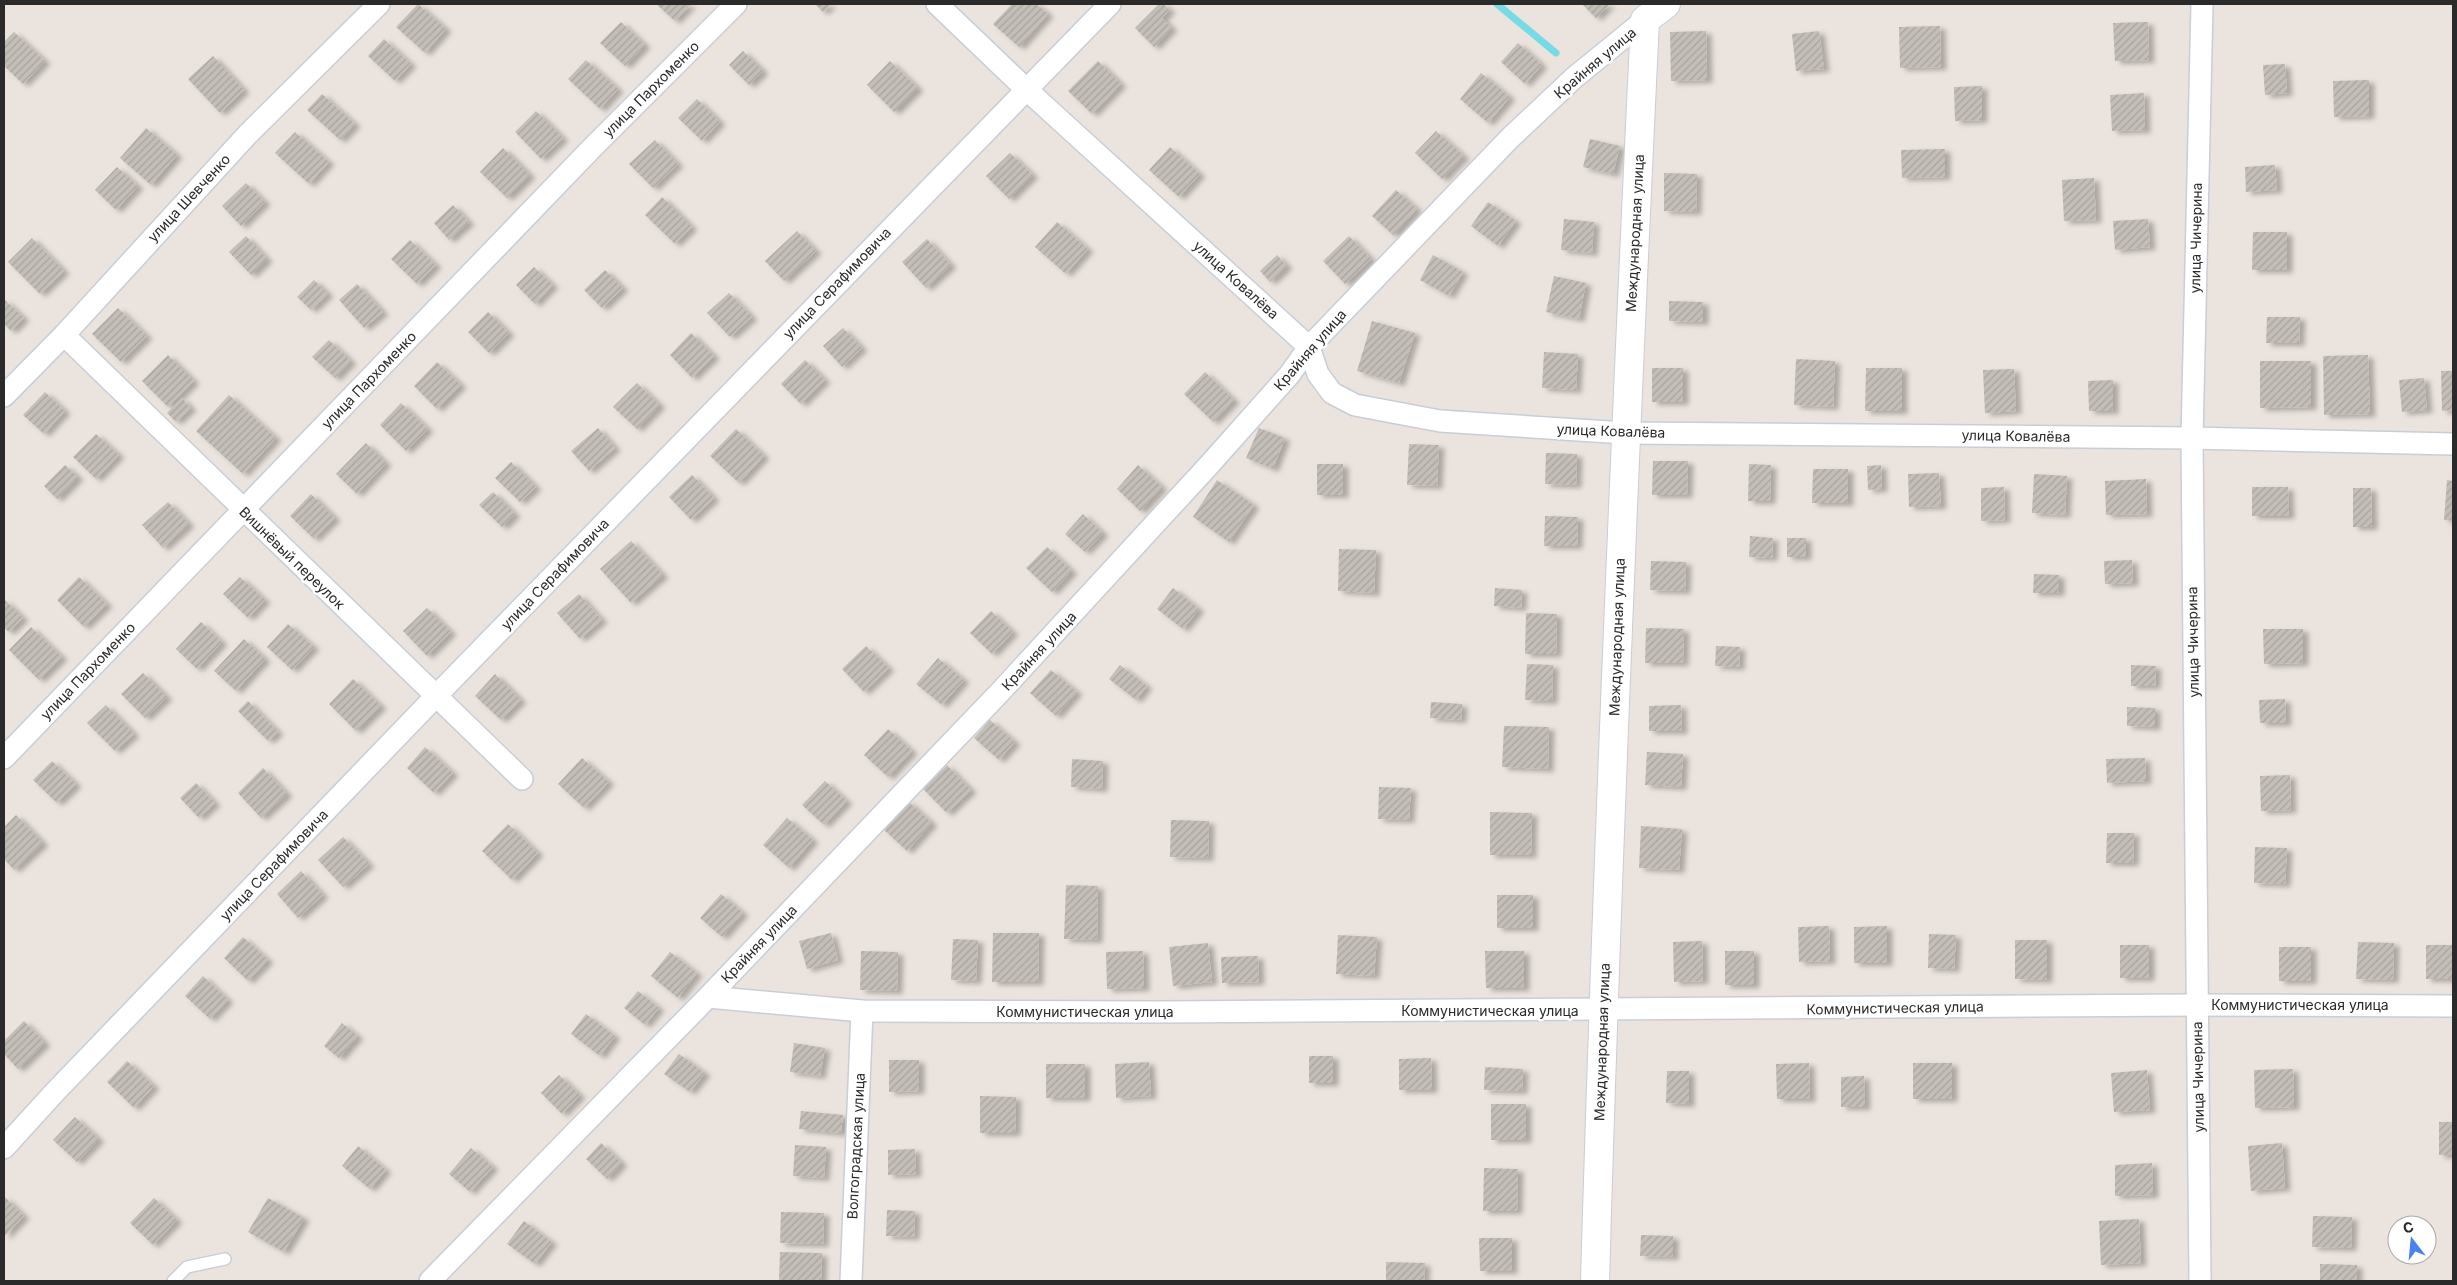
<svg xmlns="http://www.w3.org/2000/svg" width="2457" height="1285" font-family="Inter,sans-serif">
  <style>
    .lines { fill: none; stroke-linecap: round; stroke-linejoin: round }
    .stream { stroke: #77dbe6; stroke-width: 7 }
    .building { fill: url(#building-hatch); filter: url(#shadow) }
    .lane-casing { stroke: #c8ced7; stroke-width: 14 }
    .street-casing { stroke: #c8ced7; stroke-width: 24 }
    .secondary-casing { stroke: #c8ced7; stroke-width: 30 }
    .lane { stroke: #fff; stroke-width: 11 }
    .street { stroke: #fff; stroke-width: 21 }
    .secondary { stroke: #fff; stroke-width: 28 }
    .labels { text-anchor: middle; stroke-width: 5; stroke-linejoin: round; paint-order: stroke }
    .street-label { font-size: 14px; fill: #2a2a2a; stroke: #fff }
  </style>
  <defs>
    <pattern id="building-hatch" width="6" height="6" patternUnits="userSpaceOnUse" patternTransform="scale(1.25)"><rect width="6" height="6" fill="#c4beb8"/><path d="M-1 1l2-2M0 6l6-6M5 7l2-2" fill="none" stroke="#a9a39e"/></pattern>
    <filter id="shadow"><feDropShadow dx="5.5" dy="3" stdDeviation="2.5" flood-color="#0004"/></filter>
  </defs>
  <rect width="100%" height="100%" fill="#ebe3dd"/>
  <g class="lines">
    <!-- stream -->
    <polyline class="stream" points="1497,4 1556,53"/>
  </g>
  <!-- building -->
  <g class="building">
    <polygon points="418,4 446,29 425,53 396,27"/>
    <polygon points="656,4 691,4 675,21"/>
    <polygon points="815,4 831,4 823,12"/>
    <polygon points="1012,4 1036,4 1048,14 1019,47 993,24"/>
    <polygon points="1159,4 1163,4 1170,10 1162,18 1172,28 1154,47 1135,28"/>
    <polygon points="1582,4 1610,4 1596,18"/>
    <polygon points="621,22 645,45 625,66 600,43"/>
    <polygon points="2148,22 2149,60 2115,61 2113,23"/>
    <polygon points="1940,26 1941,67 1900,68 1899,27"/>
    <polygon points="1706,31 1707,80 1671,81 1670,32"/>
    <polygon points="1819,31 1824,69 1796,71 1792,34"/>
    <polygon points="14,32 45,61 23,84 4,66 4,42"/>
    <polygon points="384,39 411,64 395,81 368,56"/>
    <polygon points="1518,43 1542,65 1525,84 1501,62"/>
    <polygon points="743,51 763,71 749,85 729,65"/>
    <polygon points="213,56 244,90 220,113 188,79"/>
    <polygon points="586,60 618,89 600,109 568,79"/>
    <polygon points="890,61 918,88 894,112 867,85"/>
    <polygon points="1098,61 1121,84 1092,114 1068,91"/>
    <polygon points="2285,64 2287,93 2265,95 2263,65"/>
    <polygon points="1481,73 1510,97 1488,123 1460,99"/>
    <polygon points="2369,80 2369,116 2334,117 2333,81"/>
    <polygon points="1982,86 1982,120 1955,121 1954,87"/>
    <polygon points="2144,93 2145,130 2112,131 2110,95"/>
    <polygon points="322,94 355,124 340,140 307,110"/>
    <polygon points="697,99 720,122 702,141 678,118"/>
    <polygon points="536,111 563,138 541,159 515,132"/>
    <polygon points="146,128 177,155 151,185 120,158"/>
    <polygon points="1436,131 1464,156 1442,179 1415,153"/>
    <polygon points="295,132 329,162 309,184 275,153"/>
    <polygon points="1590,139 1620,146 1613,174 1583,167"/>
    <polygon points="655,140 678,164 653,188 629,164"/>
    <polygon points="1170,147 1200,174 1179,197 1149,170"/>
    <polygon points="503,148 530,175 507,198 480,172"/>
    <polygon points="1945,149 1945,177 1902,178 1901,150"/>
    <polygon points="1010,153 1033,175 1009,199 986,176"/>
    <polygon points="2275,165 2277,190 2246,192 2245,167"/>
    <polygon points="117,167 138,186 116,210 95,190"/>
    <polygon points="1664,173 1697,174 1696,212 1664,211"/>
    <polygon points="2094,178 2096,220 2064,221 2062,180"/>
    <polygon points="246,183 265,202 241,226 222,206"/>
    <polygon points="1396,190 1417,209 1393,235 1372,216"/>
    <polygon points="662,197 692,227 675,244 645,215"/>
    <polygon points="1488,202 1516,221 1498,246 1471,226"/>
    <polygon points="453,205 469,222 449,240 434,223"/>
    <polygon points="1564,219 1594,222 1592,253 1561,250"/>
    <polygon points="2148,219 2150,247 2115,250 2113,221"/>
    <polygon points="1057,222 1088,249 1066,274 1035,247"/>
    <polygon points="797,231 816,251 784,281 765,261"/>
    <polygon points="2253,232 2287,232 2287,270 2252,270"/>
    <polygon points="246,236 267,259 251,275 229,252"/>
    <polygon points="1349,236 1371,259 1345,284 1323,261"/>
    <polygon points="32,238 64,271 40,294 8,262"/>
    <polygon points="927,239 951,265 926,288 902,262"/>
    <polygon points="410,240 436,265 417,284 391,259"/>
    <polygon points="1277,255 1287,266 1270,282 1260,271"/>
    <polygon points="1433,255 1463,272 1449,296 1420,280"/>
    <polygon points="534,267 553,285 535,304 516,285"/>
    <polygon points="605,270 623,288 602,308 584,290"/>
    <polygon points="1554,276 1586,283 1579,319 1546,312"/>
    <polygon points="314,280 328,294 311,310 297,297"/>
    <polygon points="357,284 383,312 364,328 339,300"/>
    <polygon points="729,293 752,317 730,337 707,313"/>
    <polygon points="4,299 24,318 11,331 4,324"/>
    <polygon points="1669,301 1703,302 1703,322 1669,321"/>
    <polygon points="118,308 147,336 121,362 92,334"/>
    <polygon points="488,312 509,333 489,353 468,332"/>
    <polygon points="2267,317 2300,317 2299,343 2266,343"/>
    <polygon points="1372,321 1415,333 1399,383 1357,371"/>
    <polygon points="843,328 862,348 842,367 823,346"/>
    <polygon points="691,333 714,356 692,378 670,355"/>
    <polygon points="329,340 351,361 335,378 312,357"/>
    <polygon points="1544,352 1578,354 1576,390 1542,388"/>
    <polygon points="168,355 194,381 168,407 142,381"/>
    <polygon points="2368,355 2370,414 2324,415 2323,356"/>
    <polygon points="1796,359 1835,361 1833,407 1794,405"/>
    <polygon points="805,360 825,380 801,404 781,384"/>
    <polygon points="2260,361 2311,361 2311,407 2260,408"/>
    <polygon points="437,362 461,385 437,409 414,386"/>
    <rect x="1652" y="368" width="31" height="34"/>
    <polygon points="1866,368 1902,368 1902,411 1865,411"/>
    <polygon points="2014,369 2016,411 1985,413 1983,370"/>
    <polygon points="2441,371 2453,371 2453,410 2442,411"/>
    <polygon points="1205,372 1234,400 1213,422 1184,394"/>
    <polygon points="2424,378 2427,410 2402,412 2399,380"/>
    <polygon points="2113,380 2113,411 2089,411 2088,381"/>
    <polygon points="637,383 660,405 637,429 613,407"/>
    <polygon points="45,392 65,411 44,434 23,415"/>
    <polygon points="229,395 276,438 243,474 196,431"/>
    <polygon points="182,398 191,408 176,422 167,413"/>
    <polygon points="401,403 428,429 406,451 380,425"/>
    <polygon points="598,428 615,448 589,471 571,451"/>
    <polygon points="1259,428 1285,438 1273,469 1246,458"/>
    <polygon points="736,429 764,456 739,483 710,456"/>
    <polygon points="96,434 119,455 96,479 73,457"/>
    <polygon points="366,443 386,463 357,494 336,474"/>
    <polygon points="1409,444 1439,445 1437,486 1407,485"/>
    <polygon points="1546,453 1577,454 1576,485 1545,484"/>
    <polygon points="1653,461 1688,461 1687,495 1652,495"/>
    <polygon points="511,462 536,487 520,502 495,478"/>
    <rect x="1317" y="464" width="26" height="31"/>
    <polygon points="1749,464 1771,465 1770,501 1748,501"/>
    <polygon points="65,465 78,477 57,499 44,486"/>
    <polygon points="1138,465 1162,487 1140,511 1117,489"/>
    <polygon points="1881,465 1882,489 1868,490 1867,466"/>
    <polygon points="1813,469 1848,469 1848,503 1812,503"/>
    <polygon points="1939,473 1941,506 1909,507 1908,474"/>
    <polygon points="2034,474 2067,476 2065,515 2032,513"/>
    <polygon points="692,475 714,498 691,520 669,497"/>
    <polygon points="2146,479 2147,514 2106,515 2105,481"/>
    <polygon points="1217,480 1254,505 1229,542 1193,517"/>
    <polygon points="2447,480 2453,481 2453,521 2444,520"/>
    <polygon points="2004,487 2005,520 1981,521 1981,488"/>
    <polygon points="2252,487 2288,487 2289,516 2252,516"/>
    <polygon points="2353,488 2371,488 2372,527 2353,527"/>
    <polygon points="493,492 515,514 502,527 479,505"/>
    <polygon points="311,494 335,518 314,539 290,516"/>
    <polygon points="168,502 189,524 163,548 142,525"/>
    <polygon points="1083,514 1103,533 1085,552 1065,534"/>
    <polygon points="1545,516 1578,517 1577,546 1544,546"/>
    <polygon points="1750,536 1773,538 1772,558 1749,557"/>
    <rect x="1787" y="538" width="19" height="19"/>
    <polygon points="631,541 663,575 631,603 600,569"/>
    <polygon points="1047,547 1072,571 1052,592 1026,568"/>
    <polygon points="1339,549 1376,550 1374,593 1338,591"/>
    <polygon points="2132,560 2133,583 2105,584 2104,561"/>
    <polygon points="1651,561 1686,562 1685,591 1650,590"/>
    <polygon points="2034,574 2059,575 2059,593 2033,593"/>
    <polygon points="79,577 107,604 84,627 57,600"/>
    <polygon points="240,577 265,600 248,618 223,594"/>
    <polygon points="1173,588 1199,609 1183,629 1157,609"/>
    <polygon points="1495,588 1522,590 1521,608 1494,606"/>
    <polygon points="579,594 602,620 580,639 557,613"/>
    <polygon points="4,599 23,618 9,632 4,628"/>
    <polygon points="427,608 451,632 427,656 403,631"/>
    <polygon points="991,611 1013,632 992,654 970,633"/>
    <polygon points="1526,613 1557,614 1556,654 1525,654"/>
    <polygon points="201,622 222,642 197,669 176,649"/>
    <polygon points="288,624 314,647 292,670 267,647"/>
    <polygon points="31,627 62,657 39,680 9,650"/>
    <polygon points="1646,628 1684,629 1683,663 1645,663"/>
    <polygon points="2263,629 2303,629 2303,663 2264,664"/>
    <polygon points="244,639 265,659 236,691 214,671"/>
    <polygon points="866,646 889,668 864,692 842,669"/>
    <polygon points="1716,646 1740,647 1739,667 1715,666"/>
    <polygon points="938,658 964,680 942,705 916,684"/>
    <polygon points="1527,664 1553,665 1552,701 1525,700"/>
    <polygon points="1120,665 1147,686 1136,700 1109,679"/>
    <polygon points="2131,665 2156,666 2155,686 2131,686"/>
    <polygon points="1051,670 1077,692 1056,716 1030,693"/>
    <polygon points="143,673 167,697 145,718 121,694"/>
    <polygon points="495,674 521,700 501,720 475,696"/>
    <polygon points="353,679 381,706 356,731 329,704"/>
    <polygon points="2285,699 2286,723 2260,723 2259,700"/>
    <polygon points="248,701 278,732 268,741 238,711"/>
    <polygon points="1431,702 1462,704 1461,720 1430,718"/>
    <polygon points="106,705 134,734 115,751 87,723"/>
    <polygon points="1681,705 1682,731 1649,731 1649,706"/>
    <polygon points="2127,707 2155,708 2155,727 2127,726"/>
    <polygon points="990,720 1015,742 999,760 974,738"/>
    <polygon points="1504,726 1549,727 1548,769 1502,767"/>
    <polygon points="888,729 912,751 888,777 864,755"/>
    <polygon points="425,747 453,773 434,793 407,768"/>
    <polygon points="1647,752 1683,754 1681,787 1645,785"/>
    <polygon points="582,758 609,782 584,808 558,784"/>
    <polygon points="2145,758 2146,781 2107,783 2106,759"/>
    <polygon points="1072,759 1103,761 1102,789 1071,787"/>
    <polygon points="52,761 76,784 57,803 33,780"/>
    <polygon points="947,765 971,790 947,813 923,789"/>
    <polygon points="263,768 287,794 261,818 238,793"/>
    <polygon points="2290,775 2291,810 2261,811 2260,776"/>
    <polygon points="825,781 847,801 824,825 802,805"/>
    <polygon points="196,783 215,803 199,818 180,798"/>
    <polygon points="1379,787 1411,788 1409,820 1378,819"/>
    <polygon points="908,801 932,823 907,851 883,829"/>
    <polygon points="1490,812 1532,813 1531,855 1490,855"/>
    <polygon points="16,815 43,843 14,870 4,859 4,827"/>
    <polygon points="787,818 813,840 789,868 763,845"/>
    <polygon points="1171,820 1209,821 1208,858 1170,857"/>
    <polygon points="508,824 538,853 512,880 482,851"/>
    <polygon points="1641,826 1682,829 1679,870 1639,868"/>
    <polygon points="2107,833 2134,833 2133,863 2106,863"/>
    <polygon points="343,837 369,864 343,887 318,860"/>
    <polygon points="2255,847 2287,848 2285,884 2254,883"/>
    <polygon points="301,871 323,895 298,918 277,894"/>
    <polygon points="1066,885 1098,886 1097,940 1064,939"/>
    <polygon points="721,894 743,913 722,937 700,918"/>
    <rect x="1497" y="895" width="36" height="33"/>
    <polygon points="1829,926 1830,961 1799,962 1798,927"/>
    <polygon points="1887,926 1887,963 1854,963 1854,927"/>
    <polygon points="831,933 838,960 807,969 799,941"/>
    <polygon points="993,933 1039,933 1038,982 992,982"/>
    <polygon points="1929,934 1956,935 1954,969 1928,968"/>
    <polygon points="1338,935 1377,937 1374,976 1336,974"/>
    <polygon points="243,937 268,960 248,981 224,958"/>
    <polygon points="953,939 978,940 976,981 951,980"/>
    <polygon points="2015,940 2047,940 2047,980 2015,979"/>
    <polygon points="1702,941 1703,981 1674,982 1673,942"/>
    <polygon points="2358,942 2394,943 2393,980 2356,979"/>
    <polygon points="1208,943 1212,982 1173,986 1169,947"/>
    <rect x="2120" y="945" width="29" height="33"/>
    <rect x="2426" y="945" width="27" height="34"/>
    <rect x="2279" y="947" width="32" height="34"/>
    <polygon points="861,951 898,952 897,991 860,990"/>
    <polygon points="1143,951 1144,988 1107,989 1106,952"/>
    <polygon points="1485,951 1524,951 1524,988 1486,988"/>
    <rect x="1725" y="951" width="29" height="34"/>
    <polygon points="670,952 697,973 678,998 651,976"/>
    <polygon points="1258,956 1259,982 1222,983 1221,957"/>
    <polygon points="203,976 228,1000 210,1019 185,996"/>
    <polygon points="638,991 659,1008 645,1025 624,1008"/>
    <polygon points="586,1014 615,1036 600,1056 571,1034"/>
    <polygon points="24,1021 45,1043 18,1069 4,1054 4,1041"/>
    <polygon points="342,1023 358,1036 339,1058 324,1046"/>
    <polygon points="794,1043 825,1048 820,1076 790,1072"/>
    <polygon points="679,1054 705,1073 690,1092 664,1074"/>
    <rect x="1309" y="1056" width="24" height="27"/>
    <polygon points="1431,1058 1432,1090 1399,1090 1399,1059"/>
    <polygon points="889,1060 919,1060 919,1091 889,1092"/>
    <polygon points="127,1061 154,1086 134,1108 107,1082"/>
    <polygon points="1149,1062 1151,1096 1116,1098 1115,1064"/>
    <polygon points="1809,1063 1810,1099 1777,1099 1776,1064"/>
    <rect x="1913" y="1063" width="39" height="36"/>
    <rect x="1046" y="1064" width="39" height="34"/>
    <polygon points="1485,1067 1523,1069 1522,1091 1484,1090"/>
    <polygon points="2293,1069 2294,1107 2255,1108 2254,1070"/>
    <polygon points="2147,1070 2150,1110 2114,1112 2111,1073"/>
    <polygon points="1667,1071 1689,1071 1689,1104 1666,1103"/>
    <polygon points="559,1075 580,1095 562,1114 541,1093"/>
    <polygon points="1864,1076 1865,1107 1841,1107 1841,1077"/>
    <polygon points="980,1096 1016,1097 1015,1133 980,1133"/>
    <rect x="1491" y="1104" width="35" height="36"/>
    <polygon points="801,1111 843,1115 841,1133 799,1129"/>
    <polygon points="75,1117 99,1139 77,1162 53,1140"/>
    <rect x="2439" y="1122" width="14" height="33"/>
    <polygon points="601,1143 622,1163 607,1179 586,1159"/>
    <polygon points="2282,1143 2285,1188 2251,1191 2248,1146"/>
    <polygon points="795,1145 826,1147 824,1178 793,1176"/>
    <polygon points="358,1146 386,1170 370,1189 342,1166"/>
    <polygon points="471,1148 493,1167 470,1192 449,1174"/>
    <polygon points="915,1149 916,1174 888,1175 888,1150"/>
    <polygon points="2152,1163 2153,1195 2115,1196 2115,1165"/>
    <polygon points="1484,1168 1518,1169 1517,1211 1483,1211"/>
    <polygon points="4,1196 24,1216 4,1237"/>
    <polygon points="154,1198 177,1220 153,1245 130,1223"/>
    <polygon points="268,1198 304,1218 284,1252 248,1232"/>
    <polygon points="887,1210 915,1211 914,1237 886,1236"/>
    <polygon points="781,1212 824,1213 823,1244 780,1243"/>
    <polygon points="2313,1216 2352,1217 2351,1248 2312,1247"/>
    <polygon points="2139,1219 2141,1263 2101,1265 2099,1221"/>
    <polygon points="524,1221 552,1242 535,1264 507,1244"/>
    <polygon points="1641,1235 1673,1236 1673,1257 1640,1256"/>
    <polygon points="1479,1238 1512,1238 1512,1271 1480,1271"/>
    <polygon points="780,1252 822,1253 821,1281 779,1281"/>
    <polygon points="1386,1262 1425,1263 1424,1281 1386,1281"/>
    <polygon points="2320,1264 2357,1265 2357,1281 2320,1281"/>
  </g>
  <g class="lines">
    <!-- lane casing -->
    <g class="lane-casing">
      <polyline id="lane" points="173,1281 187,1267 225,1259"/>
    </g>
    <!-- street casing -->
    <g class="street-casing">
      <g id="street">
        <polyline points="937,4 1027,90 1309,347 1318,374 1332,393 1355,405 1440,421 1625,433 2192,438 2453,444"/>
        <polyline points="64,335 522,779"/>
        <polyline points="4,396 64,335 248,134 379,4"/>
        <polyline points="4,758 592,148 736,4"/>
        <polyline points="708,997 862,1011 1158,1012 2197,1005 2453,1006"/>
        <polyline points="4,1148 55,1092 436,696 1110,4"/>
        <polyline points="430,1281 708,997 1002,690 1210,464 1290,374 1309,347 1510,138 1575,77 1645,20"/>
        <polyline points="851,1281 862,1011"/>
        <polyline points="2200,1281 2192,438 2202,4"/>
      </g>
    </g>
    <!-- secondary casing -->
    <g class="secondary-casing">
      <path id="secondary" d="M1595,1281C1607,861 1625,440 1645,20L1666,4"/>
    </g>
    <!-- lane -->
    <use href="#lane" class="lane"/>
    <!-- street -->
    <use href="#street" class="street"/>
    <!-- secondary -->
    <use href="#secondary" class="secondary"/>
  </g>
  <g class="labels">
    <!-- street labels -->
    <g class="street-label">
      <text transform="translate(1595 63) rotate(-40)" y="5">Крайняя улица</text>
      <text transform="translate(651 89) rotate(-45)" y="5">улица Пархоменко</text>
      <text transform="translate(189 198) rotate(-47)" y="5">улица Шевченко</text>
      <text transform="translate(1635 233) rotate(-87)" y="5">Международная улица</text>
      <text transform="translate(2196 238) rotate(-89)" y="5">улица Чичерина</text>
      <text transform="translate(1236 280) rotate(42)" y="5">улица Ковалёва</text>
      <text transform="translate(837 283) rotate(-46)" y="5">улица Серафимовича</text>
      <text transform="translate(1310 350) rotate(-49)" y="5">Крайняя улица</text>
      <text transform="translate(369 380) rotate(-46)" y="5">улица Пархоменко</text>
      <text transform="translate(1611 431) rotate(2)" y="5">улица Ковалёва</text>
      <text transform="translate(2016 436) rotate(1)" y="5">улица Ковалёва</text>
      <text transform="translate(292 558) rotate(44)" y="5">Вишнёвый переулок</text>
      <text transform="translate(555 574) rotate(-46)" y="5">улица Серафимовича</text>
      <text transform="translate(1617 637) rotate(-88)" y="5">Международная улица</text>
      <text transform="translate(2193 642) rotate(-91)" y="5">улица Чичерина</text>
      <text transform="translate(1039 651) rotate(-47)" y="5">Крайняя улица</text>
      <text transform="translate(88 671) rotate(-46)" y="5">улица Пархоменко</text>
      <text transform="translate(274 865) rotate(-46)" y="5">улица Серафимовича</text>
      <text transform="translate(759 944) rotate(-46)" y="5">Крайняя улица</text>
      <text x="2300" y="1010">Коммунистическая улица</text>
      <text transform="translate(1895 1008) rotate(-1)" y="5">Коммунистическая улица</text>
      <text x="1490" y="1016">Коммунистическая улица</text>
      <text x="1085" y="1017">Коммунистическая улица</text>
      <text transform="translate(1602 1042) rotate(-88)" y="5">Международная улица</text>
      <text transform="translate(2198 1077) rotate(-91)" y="5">улица Чичерина</text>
      <text transform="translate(856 1146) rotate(-87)" y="5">Волгоградская улица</text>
    </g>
  </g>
  <!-- border -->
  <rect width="2457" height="1285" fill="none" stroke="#2a2a2a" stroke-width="10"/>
  <!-- north arrow -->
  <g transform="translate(2412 1240) rotate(344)"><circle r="24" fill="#ffffff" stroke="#aaaaaa"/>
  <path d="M0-4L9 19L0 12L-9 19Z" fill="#4882ed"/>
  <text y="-8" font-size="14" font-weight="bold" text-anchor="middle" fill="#2a2a2a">С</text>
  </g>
</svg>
